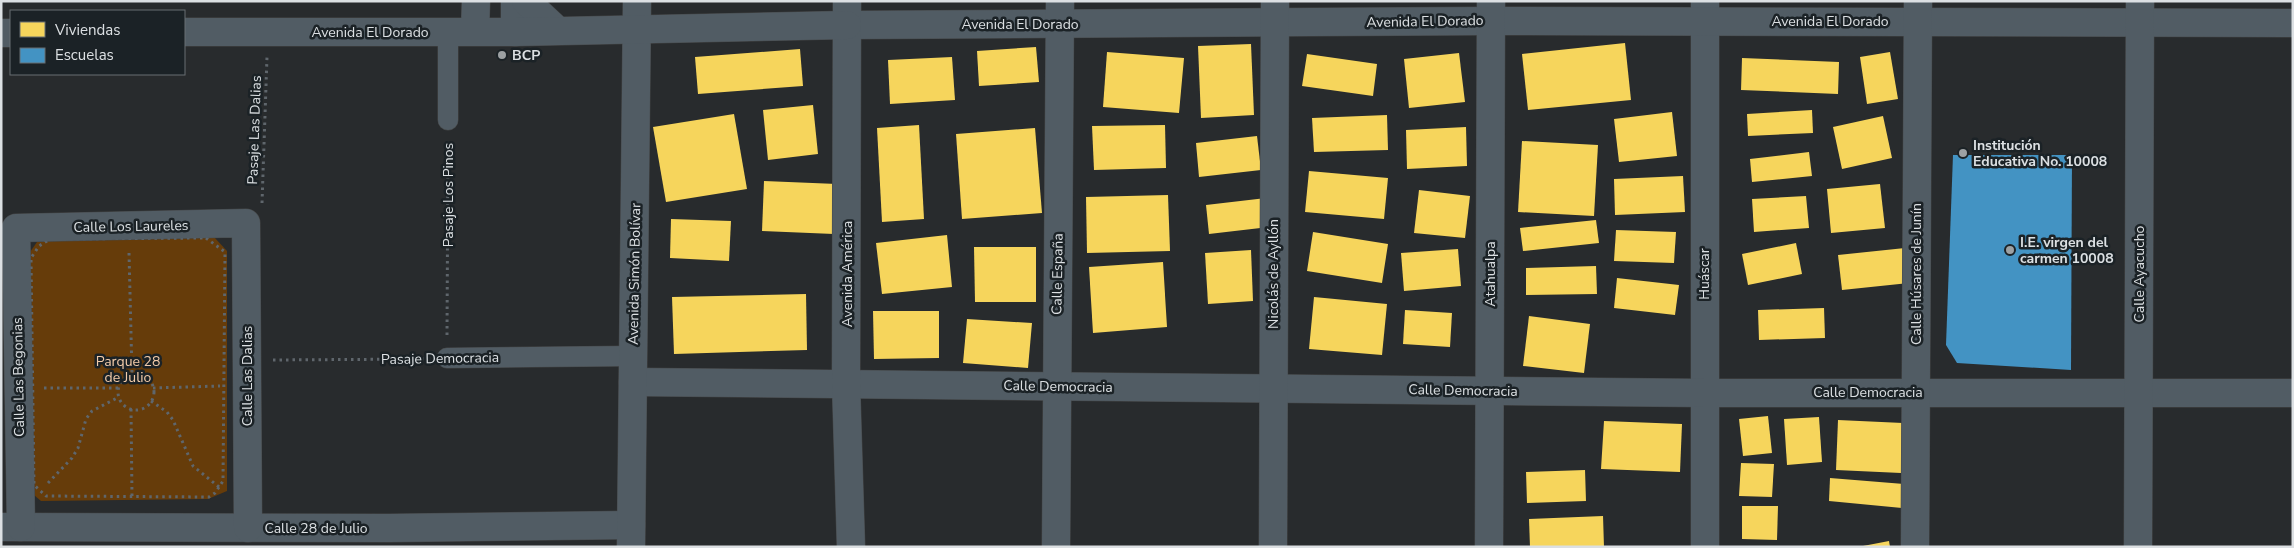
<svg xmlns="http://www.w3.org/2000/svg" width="2294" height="548" font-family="'Nunito Sans',sans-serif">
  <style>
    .green { fill: #663c0a }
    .homes { fill: #f6d55c }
    .schools { fill: #4393c3 }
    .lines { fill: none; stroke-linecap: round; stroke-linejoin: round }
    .pedestrian-casing { stroke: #464849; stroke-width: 21 }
    .minor-casing { stroke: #464849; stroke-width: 29 }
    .tertiary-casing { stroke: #464849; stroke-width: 29 }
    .path { stroke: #5f666c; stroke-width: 3; stroke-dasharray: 2.5 4; stroke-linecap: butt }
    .pedestrian { stroke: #515c64; stroke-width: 20 }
    .minor { stroke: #515c64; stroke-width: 28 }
    .tertiary { stroke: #515c64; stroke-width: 28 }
    .poi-dot { fill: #9da1a3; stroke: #1b2226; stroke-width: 2 }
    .labels { text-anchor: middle; stroke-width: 5; stroke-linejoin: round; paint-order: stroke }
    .street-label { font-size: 14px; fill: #dce0e3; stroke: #1b2226 }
    .poi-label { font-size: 14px; font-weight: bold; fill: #dce0e3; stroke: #1b2226; text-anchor: start }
    .park-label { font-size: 14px; fill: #f2cba9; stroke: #1b2226 }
  </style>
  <rect width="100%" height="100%" fill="#282b2d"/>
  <!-- green -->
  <polygon class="green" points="51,233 214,237 227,251 227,491 208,499 41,501 34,495 28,255 37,242"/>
  <!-- homes -->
  <g class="homes">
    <polygon points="1625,43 1631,100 1528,110 1522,54"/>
    <polygon points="1251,44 1254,115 1201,118 1198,46"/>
    <polygon points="1036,47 1039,82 979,86 977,51"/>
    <polygon points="800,49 803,86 698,94 695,57"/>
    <polygon points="1107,52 1184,58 1179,113 1103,107"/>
    <polygon points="1890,52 1898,99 1867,104 1860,57"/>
    <polygon points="1459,53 1465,102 1409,108 1404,59"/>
    <polygon points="1307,54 1377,64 1373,96 1302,86"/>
    <polygon points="952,57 955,100 890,104 888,60"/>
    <polygon points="1742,58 1839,62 1838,94 1741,90"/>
    <polygon points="813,105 818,154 768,160 763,110"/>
    <polygon points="1812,110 1813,133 1748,136 1747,114"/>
    <polygon points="1672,112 1677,156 1619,162 1614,119"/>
    <polygon points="734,114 747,189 666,202 653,127"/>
    <polygon points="1387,115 1388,150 1314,152 1312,118"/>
    <polygon points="1883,116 1892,158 1842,169 1833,127"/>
    <polygon points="919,125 924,219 882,222 877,128"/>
    <polygon points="1165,125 1166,168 1094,170 1092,126"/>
    <polygon points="1466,127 1467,166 1407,169 1406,130"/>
    <polygon points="1035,128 1042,213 962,219 956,134"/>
    <polygon points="1257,136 1261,170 1199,177 1196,143"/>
    <polygon points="1522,141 1598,145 1594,216 1518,212"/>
    <polygon points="1809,152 1812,176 1752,182 1750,159"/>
    <polygon points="1309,171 1388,178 1384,219 1305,212"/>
    <polygon points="1683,176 1685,212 1615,215 1614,179"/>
    <polygon points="764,181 837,184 834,234 762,231"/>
    <polygon points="1880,184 1885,228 1831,233 1827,189"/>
    <polygon points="1419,190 1470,196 1465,238 1414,233"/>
    <polygon points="1168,195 1170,251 1087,253 1086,197"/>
    <polygon points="1806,196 1809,228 1754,232 1752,199"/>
    <polygon points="1266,198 1269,227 1209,234 1206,205"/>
    <polygon points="671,219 731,221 729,261 670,258"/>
    <polygon points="1596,220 1599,243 1523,251 1520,228"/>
    <polygon points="1616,230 1676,232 1674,263 1614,261"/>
    <polygon points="1313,232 1388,244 1382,283 1307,271"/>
    <polygon points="947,235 952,287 882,294 876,243"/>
    <polygon points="1796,243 1802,274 1748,285 1742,254"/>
    <polygon points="974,247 1036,247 1036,302 975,302"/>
    <polygon points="1905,248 1909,283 1842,290 1838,255"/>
    <polygon points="1458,249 1461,286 1404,291 1401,253"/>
    <polygon points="1251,250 1253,301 1208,304 1205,253"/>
    <polygon points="1163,262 1167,327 1093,333 1089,267"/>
    <polygon points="1596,266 1597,294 1526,295 1526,268"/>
    <polygon points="1617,278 1679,285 1675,315 1614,308"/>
    <polygon points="806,294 807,350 674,354 672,297"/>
    <polygon points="1314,297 1387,304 1382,355 1309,349"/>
    <polygon points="1824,308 1825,338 1759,340 1758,310"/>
    <polygon points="1405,310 1452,313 1450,347 1403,344"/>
    <polygon points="873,311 939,311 939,358 874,359"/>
    <polygon points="1529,316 1590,324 1584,373 1523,366"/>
    <polygon points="967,319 1032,323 1028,368 963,363"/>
    <polygon points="1768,416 1772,453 1743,456 1739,419"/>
    <polygon points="1819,417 1822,462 1787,465 1784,419"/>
    <polygon points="1838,420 1903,423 1901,473 1836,470"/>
    <polygon points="1604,421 1682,424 1680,472 1601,469"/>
    <polygon points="1741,463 1774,464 1772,497 1739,496"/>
    <polygon points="1585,470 1586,501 1527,503 1526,472"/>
    <polygon points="1830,478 1904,484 1902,508 1829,501"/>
    <polygon points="1742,506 1778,506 1777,540 1742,539"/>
    <polygon points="1603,516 1604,547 1530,547 1529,519"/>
    <polygon points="1889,541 1890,547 1863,547 1863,546"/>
  </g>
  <!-- schools -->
  <polygon class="schools" points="1953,155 2072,155 2071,370 1957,363 1946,345"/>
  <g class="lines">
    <!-- pedestrian casing -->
    <g class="pedestrian-casing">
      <g id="pedestrian">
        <polyline points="448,120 448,32"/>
        <polyline points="447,358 633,356"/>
      </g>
    </g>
    <!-- minor casing -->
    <g class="minor-casing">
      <g id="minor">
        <polyline points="1705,1 1705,547"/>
        <polyline points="847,25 1491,21 2293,23"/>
        <polyline points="475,31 476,1"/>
        <polyline points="515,32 515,1"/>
        <polyline points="633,382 1704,393 2293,393"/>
        <polyline points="1,527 389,528 631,525"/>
        <polyline points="21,527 16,228 246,223 248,528"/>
        <polyline points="631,547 637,1"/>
        <polyline points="1056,547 1060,1"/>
        <polyline points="1273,547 1275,1"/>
        <polyline points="1489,547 1491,1"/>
        <polyline points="1915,547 1918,1"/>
        <polyline points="2138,547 2140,1"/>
      </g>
    </g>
    <!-- tertiary casing -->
    <g class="tertiary-casing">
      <g id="tertiary">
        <polyline points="526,1 557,30"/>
        <polyline points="847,1 846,383 851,547"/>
        <polyline points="184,32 515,32 847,25"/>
        <polyline points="1,33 11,33"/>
      </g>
    </g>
    <!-- path -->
    <g class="path">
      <polyline points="262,203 267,57"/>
      <polygon points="206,238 225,252 223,481 215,493 209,497 46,496 34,485 31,258 39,246 50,239"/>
      <polyline points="129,253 132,374"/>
      <polyline points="447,335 448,141"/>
      <polyline points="273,360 424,359"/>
      <circle cx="136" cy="392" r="18"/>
      <polyline points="44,388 118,388"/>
      <polyline points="153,388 220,386"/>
      <polyline points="151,401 167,412 173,420 193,466 219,487"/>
      <polyline points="131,409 132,496"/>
      <polyline points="48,483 72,458 78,448 86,419 92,411 119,397"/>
    </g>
    <!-- pedestrian -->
    <use href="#pedestrian" class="pedestrian"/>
    <!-- minor -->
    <use href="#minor" class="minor"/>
    <!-- tertiary -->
    <use href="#tertiary" class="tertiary"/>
  </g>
  <!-- markers -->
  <g class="poi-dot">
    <circle cx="502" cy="55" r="5"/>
    <circle cx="1963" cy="153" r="5"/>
    <circle cx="2010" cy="250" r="5"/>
  </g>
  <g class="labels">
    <!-- street labels -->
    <g class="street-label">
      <text transform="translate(1425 21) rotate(-1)" y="5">Avenida El Dorado</text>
      <text x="1830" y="26">Avenida El Dorado</text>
      <text x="1020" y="29">Avenida El Dorado</text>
      <text x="370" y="37">Avenida El Dorado</text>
      <text transform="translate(254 130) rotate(-88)" y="5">Pasaje Las Dalias</text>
      <text transform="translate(448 195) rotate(-90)" y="5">Pasaje Los Pinos</text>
      <text transform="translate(131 226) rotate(-1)" y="5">Calle Los Laureles</text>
      <text transform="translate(634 274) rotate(-89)" y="5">Avenida Simón Bolívar</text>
      <text transform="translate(847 274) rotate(-90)" y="5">Avenida América</text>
      <text transform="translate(1057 274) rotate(-89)" y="5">Calle España</text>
      <text transform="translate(1273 274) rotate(-90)" y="5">Nicolás de Ayllón</text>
      <text transform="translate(1490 274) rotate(-90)" y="5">Atahualpa</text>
      <text transform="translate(1704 274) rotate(-90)" y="5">Huáscar</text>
      <text transform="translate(1916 274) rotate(-90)" y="5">Calle Húsares de Junín</text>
      <text transform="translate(2139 274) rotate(-90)" y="5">Calle Ayacucho</text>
      <text transform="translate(440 358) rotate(-1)" y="5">Pasaje Democracia</text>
      <text transform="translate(247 376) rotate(-90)" y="5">Calle Las Dalias</text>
      <text transform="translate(18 377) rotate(-91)" y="5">Calle Las Begonias</text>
      <text transform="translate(1058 386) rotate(1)" y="5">Calle Democracia</text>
      <text transform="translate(1463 390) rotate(1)" y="5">Calle Democracia</text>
      <text x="1868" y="397">Calle Democracia</text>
      <text x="316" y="533">Calle 28 de Julio</text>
    </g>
    <!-- poi labels -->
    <g class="poi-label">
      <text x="512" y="60">BCP</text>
      <text x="1973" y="150">Institución<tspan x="1973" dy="16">Educativa No. 10008</tspan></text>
      <text x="2020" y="247">I.E. virgen del<tspan x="2020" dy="16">carmen 10008</tspan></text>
    </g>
    <!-- park labels -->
    <g class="park-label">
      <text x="128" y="366">Parque 28<tspan x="128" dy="16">de Julio</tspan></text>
    </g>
  </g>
  <!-- border -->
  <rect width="2294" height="548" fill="none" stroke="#dce0e3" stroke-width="5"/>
  <!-- legend -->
  <rect x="10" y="10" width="175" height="65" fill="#1b2226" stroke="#686e72"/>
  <rect x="20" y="22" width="25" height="15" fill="#f6d55c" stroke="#686e72"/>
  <text x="55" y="35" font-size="15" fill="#dce0e3">Viviendas</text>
  <rect x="20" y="48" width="25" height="15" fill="#4393c3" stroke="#686e72"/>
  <text x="55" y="60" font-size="15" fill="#dce0e3">Escuelas</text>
</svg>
